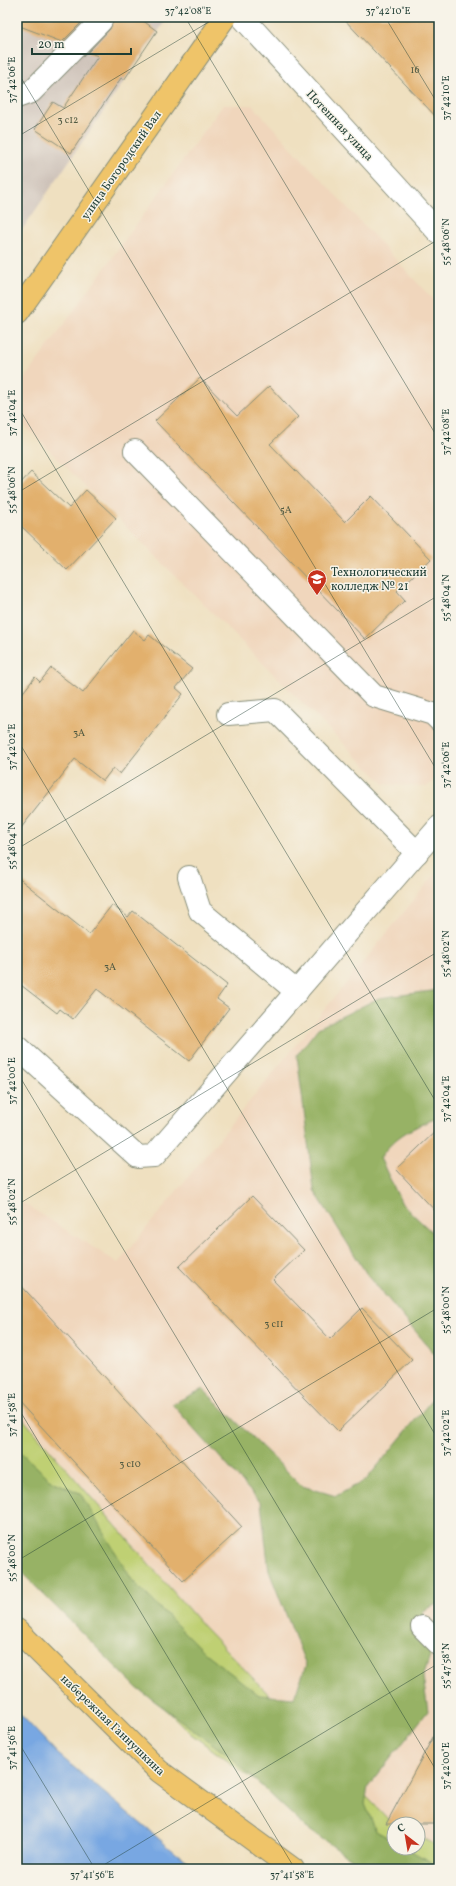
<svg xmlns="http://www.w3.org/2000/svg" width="456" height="1886" font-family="Vollkorn,serif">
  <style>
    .built { fill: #f0d6bc }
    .industrial { fill: #cec2b9 }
    .green { fill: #bfd073; stroke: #6f8654 }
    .forest { fill: #97b265; stroke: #5b784c }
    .water { fill: #78a7e2; stroke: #4c728b }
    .building { fill: #e2b06d }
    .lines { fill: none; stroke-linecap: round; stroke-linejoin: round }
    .minor-casing { stroke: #878e7a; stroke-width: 24 }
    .major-casing { stroke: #878e7a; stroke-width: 24 }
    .minor { stroke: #fff; stroke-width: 22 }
    .major { stroke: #efc469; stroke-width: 22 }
    .ticks { fill: none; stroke: #1f3d34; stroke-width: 1; stroke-opacity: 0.45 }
    .labels { text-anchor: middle; stroke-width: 3; stroke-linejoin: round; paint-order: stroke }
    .number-label { font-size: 10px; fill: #505a42 }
    .street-label { font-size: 12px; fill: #1f3d34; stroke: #f7f3e8 }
    .poi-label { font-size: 12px; fill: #1f3d34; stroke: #f7f3e8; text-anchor: start }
    .neatline { fill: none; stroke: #1f3d34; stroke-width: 1.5 }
    .ticks-label { font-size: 10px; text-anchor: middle; fill: #1f3d34 }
  </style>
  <rect width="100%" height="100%" fill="#f7f3e8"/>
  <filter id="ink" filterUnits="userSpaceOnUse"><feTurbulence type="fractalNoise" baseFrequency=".025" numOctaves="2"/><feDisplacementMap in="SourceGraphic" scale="8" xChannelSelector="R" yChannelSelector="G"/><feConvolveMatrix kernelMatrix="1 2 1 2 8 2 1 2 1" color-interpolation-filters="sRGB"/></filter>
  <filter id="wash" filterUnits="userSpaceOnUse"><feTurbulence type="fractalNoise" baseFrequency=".012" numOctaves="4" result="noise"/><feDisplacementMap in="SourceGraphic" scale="16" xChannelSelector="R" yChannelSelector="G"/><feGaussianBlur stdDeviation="0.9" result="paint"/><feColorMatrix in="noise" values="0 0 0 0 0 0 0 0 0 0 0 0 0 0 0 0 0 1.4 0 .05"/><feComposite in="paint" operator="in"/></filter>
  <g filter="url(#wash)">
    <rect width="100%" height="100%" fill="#efe0c0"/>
    <!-- built -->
    <g class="built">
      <polygon points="223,105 252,105 439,306 439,775 427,787 384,784 17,418 17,389"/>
      <polygon points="439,869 439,1847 418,1835 418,1824 397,1824 388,1819 305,1734 203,1626 17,1412 17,1199 118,1263"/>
    </g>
    <!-- industrial -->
    <polygon class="industrial" points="17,17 168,17 17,237"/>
    <!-- green -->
    <polygon class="green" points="17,1412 203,1626 388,1819 397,1824 394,1824 394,1848 418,1848 418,1835 439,1847 439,1869 376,1869 191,1734 28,1572 17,1558"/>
    <!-- forest -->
    <g class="forest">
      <path d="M439,990V1117C413,1128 396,1134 380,1158L402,1204L439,1239V1359L366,1273L314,1190L297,1055L318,1028L379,998Z"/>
      <polygon points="203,1389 302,1486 336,1496 366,1480 439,1391 439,1603 423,1611 426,1628 434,1643 423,1677 428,1711 368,1787 365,1804 376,1831 394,1841 394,1848 406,1848 439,1867 439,1869 371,1869 353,1860 305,1827 233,1759 137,1688 17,1568 17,1449 52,1481 80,1493 132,1580 206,1654 259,1695 294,1698 306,1665 269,1571 261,1503 172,1404"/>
    </g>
    <!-- water -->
    <polygon class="water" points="17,1711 58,1754 177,1854 200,1869 17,1869"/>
    <g id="blocks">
      <!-- building -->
      <g class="building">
        <polygon points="17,17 87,17 62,42 17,25"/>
        <polygon points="114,17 138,17 157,31 124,80 121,78 71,153 35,129 53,102 63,108 98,56 88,52 110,29"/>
        <polygon points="342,17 439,17 439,120"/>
        <polygon points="200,378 237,416 269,386 298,417 270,444 345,522 371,496 431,559 397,591 405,600 365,639 155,421"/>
        <polygon points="31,472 69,508 86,490 116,518 67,570 17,522 17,487"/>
        <polygon points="133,630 145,640 149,635 192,669 176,688 183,694 120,774 113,768 103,781 75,759 17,833 17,700 35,677 40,682 51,668 83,693"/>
        <polygon points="17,877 89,934 112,905 128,917 133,911 227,985 217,999 229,1008 189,1061 97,989 73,1019 60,1009 57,1013 17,982"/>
        <polygon points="439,1128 439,1215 396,1169"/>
        <polygon points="252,1196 304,1250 273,1280 330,1339 362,1308 412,1360 338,1431 179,1267"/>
        <polygon points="17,1281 242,1527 183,1581 17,1400"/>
        <polygon points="439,1726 439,1824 386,1824"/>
      </g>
    </g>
  </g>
  <g filter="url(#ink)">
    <use href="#blocks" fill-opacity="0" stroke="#878e7a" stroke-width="1"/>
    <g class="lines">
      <!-- minor casing -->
      <g class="minor-casing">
        <g id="minor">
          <polyline points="242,17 439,233"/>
          <polyline points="17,97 31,92 101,21 102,17"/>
          <polyline points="135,451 374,696 433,714 439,720"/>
          <polyline points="228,714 275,710 417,853"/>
          <polyline points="189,877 200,911 297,992"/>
          <polyline points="17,1047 138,1157 154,1156 439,827"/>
          <polyline points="422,1627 439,1644"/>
        </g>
      </g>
      <!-- major casing -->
      <g class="major-casing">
        <g id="major">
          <polyline points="17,313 225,17"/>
          <polyline points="17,1630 159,1771 293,1869"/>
        </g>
      </g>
      <!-- minor -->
      <use href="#minor" class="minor"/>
      <!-- major -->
      <use href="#major" class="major"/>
    </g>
  </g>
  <!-- ticks -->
  <path class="ticks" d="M185,17L439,440M385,17L439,106M17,71L439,774M17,137L217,17M17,405L439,1107M17,493L439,239M17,739L439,1441M17,849L439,595M17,1072L439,1775M17,1205L439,951M17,1406L295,1869M17,1561L439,1307M17,1740L95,1869M97,1869L439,1663"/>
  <!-- icons -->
  <defs>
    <g id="university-pin" transform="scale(1)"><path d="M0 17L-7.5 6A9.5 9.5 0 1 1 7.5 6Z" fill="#c8321e" stroke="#f7f3e8"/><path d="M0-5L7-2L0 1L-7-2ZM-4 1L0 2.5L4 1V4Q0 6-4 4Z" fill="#fff"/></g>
  </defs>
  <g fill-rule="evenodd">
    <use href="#university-pin" x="317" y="579"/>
  </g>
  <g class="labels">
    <!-- number labels -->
    <g class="number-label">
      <text x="415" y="73">16</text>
      <text x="68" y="123">3 с12</text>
      <text x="286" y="513">5А</text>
      <text x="79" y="736">3А</text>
      <text x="110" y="970">3А</text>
      <text x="274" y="1327">3 с11</text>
      <text x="130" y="1467">3 с10</text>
    </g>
    <!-- street labels -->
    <g class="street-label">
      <text transform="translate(340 125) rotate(47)" y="4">Потешная улица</text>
      <text transform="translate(121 165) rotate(-55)" y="4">улица Богородский Вал</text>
      <text transform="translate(113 1725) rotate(44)" y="4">набережная Ганнушкина</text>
    </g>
    <!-- poi labels -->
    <g class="poi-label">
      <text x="331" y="576">Технологический<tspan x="331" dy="14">колледж № 21</tspan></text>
    </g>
  </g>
  <!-- margin -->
  <rect width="456" height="1886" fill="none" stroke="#f7f3e8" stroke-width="44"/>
  <!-- north arrow -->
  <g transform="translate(406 1836) rotate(329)"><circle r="19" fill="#f7f3e8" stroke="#a1aaa0"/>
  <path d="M0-3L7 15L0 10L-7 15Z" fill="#c8321e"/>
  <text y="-6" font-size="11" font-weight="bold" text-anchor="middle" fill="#1f3d34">С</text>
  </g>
  <!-- scale -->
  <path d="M32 48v6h99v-6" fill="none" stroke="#1f3d34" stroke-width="2"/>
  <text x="38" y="48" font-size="12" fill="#1f3d34" stroke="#f7f3e8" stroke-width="3" paint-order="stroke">20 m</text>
  <rect x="22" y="22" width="412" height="1842" class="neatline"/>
  <g class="ticks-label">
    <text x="188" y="14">37°42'08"E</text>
    <text x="388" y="14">37°42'10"E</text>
    <text transform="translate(11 80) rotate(-90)" y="4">37°42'06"E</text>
    <text transform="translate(445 98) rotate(-90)" y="4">37°42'10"E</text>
    <text transform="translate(445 242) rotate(-90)" y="4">55°48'06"N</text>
    <text transform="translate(11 413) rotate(-90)" y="4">37°42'04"E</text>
    <text transform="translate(445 432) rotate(-90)" y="4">37°42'08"E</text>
    <text transform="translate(11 490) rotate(-90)" y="4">55°48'06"N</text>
    <text transform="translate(445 598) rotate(-90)" y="4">55°48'04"N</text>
    <text transform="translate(11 747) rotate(-90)" y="4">37°42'02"E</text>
    <text transform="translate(445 765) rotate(-90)" y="4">37°42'06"E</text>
    <text transform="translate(11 846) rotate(-90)" y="4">55°48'04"N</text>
    <text transform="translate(445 954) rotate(-90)" y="4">55°48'02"N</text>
    <text transform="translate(11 1081) rotate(-90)" y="4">37°42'00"E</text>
    <text transform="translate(445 1099) rotate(-90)" y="4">37°42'04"E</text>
    <text transform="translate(11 1202) rotate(-90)" y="4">55°48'02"N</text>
    <text transform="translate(445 1310) rotate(-90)" y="4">55°48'00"N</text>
    <text transform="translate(11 1415) rotate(-90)" y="4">37°41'58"E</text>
    <text transform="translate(445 1433) rotate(-90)" y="4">37°42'02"E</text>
    <text transform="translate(11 1558) rotate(-90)" y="4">55°48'00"N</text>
    <text transform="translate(445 1666) rotate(-90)" y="4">55°47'58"N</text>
    <text transform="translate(11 1748) rotate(-90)" y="4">37°41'56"E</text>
    <text transform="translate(445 1766) rotate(-90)" y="4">37°42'00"E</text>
    <text x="92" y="1878">37°41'56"E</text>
    <text x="292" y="1878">37°41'58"E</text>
  </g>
</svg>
